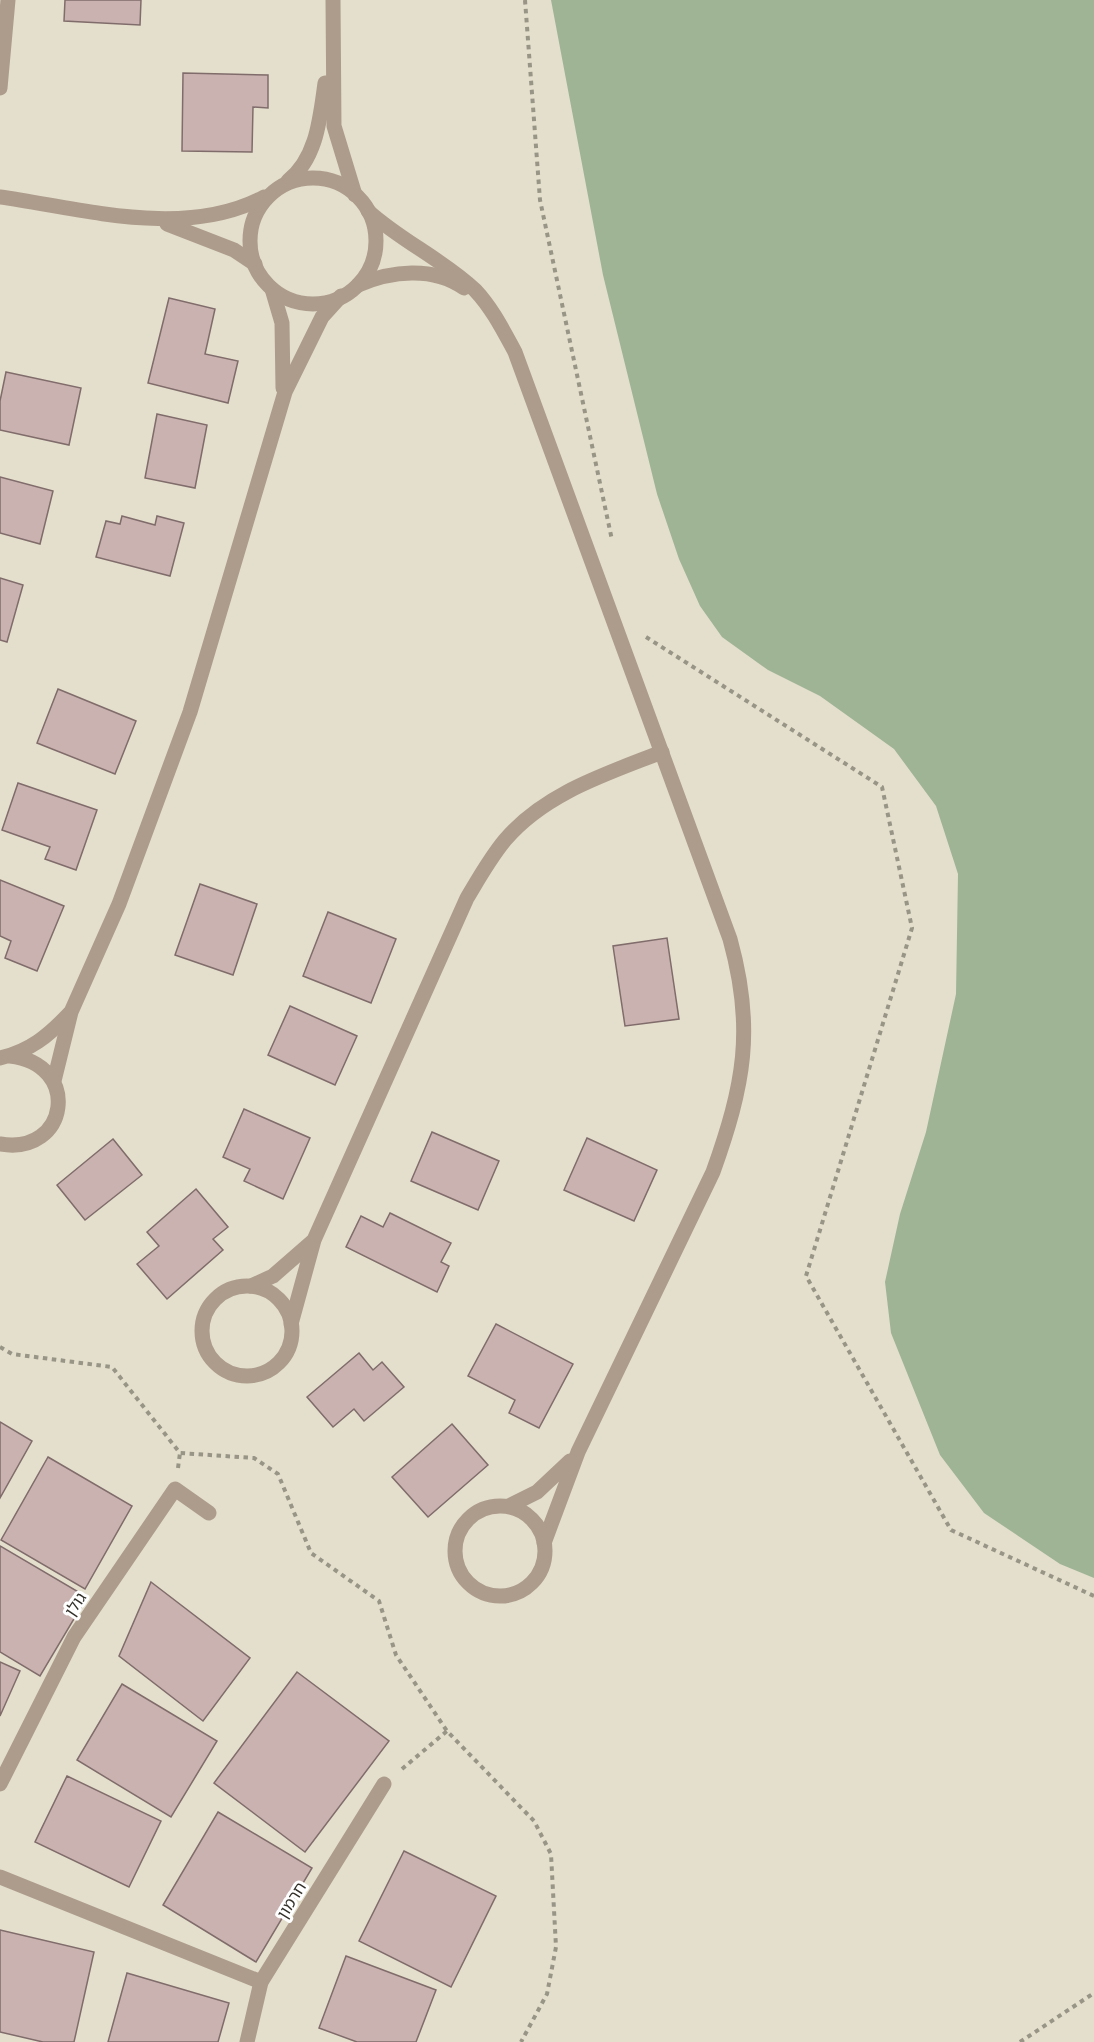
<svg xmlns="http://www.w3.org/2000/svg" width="1094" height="2042" font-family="Mulish,'Noto Sans Hebrew',sans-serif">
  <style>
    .green { fill: #9fb495 }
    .building { fill: #c9b2b0; stroke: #806c6b; stroke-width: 1.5 }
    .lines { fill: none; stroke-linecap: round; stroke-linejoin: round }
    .path { stroke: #989587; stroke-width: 4; stroke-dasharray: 4.5 4.5; stroke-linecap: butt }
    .minor { stroke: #ad9c8c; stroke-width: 15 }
    .labels { text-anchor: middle; stroke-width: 6; stroke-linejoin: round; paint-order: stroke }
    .street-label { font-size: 16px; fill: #323029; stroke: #fff }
  </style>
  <rect width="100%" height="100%" fill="#e4dfcc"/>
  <!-- green -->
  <polygon class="green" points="551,0 1094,0 1094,1578 1060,1564 984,1513 940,1455 891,1333 885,1282 900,1214 926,1132 956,994 958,874 936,806 894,749 820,696 768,670 722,637 700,606 679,559 657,494 603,275"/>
  <!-- building -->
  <g class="building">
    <polygon points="65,0 141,0 140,25 64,21"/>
    <polygon points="183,73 268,75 268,108 253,107 252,152 182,151"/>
    <polygon points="169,298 215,309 205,354 238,361 228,403 148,383"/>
    <polygon points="6,372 81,388 69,445 0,430 0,401"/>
    <polygon points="157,414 207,425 195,488 145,478"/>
    <polygon points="0,477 53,491 40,544 0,533"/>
    <polygon points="122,516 155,525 157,516 184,523 170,576 96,557 106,521 120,524"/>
    <polygon points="0,578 23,585 7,642 0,640"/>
    <polygon points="58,689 136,721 115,774 37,743"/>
    <polygon points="18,783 97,810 76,870 45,859 50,847 2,830"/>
    <polygon points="0,880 64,906 37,971 5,958 11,941 0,936"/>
    <polygon points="200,884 257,904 233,975 175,955"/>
    <polygon points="328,912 396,939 371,1003 303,976"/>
    <polygon points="667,938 679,1019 625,1026 613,946"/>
    <polygon points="290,1006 357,1036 335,1085 268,1055"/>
    <polygon points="244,1109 310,1138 283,1199 244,1181 250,1169 223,1157"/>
    <polygon points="432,1132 499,1161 478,1210 411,1181"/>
    <polygon points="587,1138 657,1170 634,1221 564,1190"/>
    <polygon points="113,1139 142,1175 85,1220 57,1185"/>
    <polygon points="196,1189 228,1227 213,1239 223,1250 167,1299 137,1264 159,1246 147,1232"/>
    <polygon points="390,1213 451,1243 441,1262 449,1266 437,1292 346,1247 361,1216 383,1227"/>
    <polygon points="496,1324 573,1364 539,1428 509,1413 515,1400 468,1376"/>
    <polygon points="359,1353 373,1370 382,1362 404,1387 364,1421 354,1409 333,1427 307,1397"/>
    <polygon points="0,1422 32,1441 0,1498"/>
    <polygon points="452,1424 488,1465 428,1517 392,1477"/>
    <polygon points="48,1457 132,1506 85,1589 1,1540"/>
    <polygon points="0,1546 87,1597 40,1676 0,1652"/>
    <polygon points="151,1582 250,1658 203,1721 119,1656"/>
    <polygon points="0,1662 20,1671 0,1716"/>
    <polygon points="297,1672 389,1741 305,1852 214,1783"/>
    <polygon points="122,1684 217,1741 171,1817 77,1760"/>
    <polygon points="67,1776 161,1821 129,1887 35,1842"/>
    <polygon points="218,1812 312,1868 256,1962 163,1905"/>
    <polygon points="404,1851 496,1896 451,1987 359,1941"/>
    <polygon points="0,1930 94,1952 74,2042 43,2042 0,2032"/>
    <polygon points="346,1956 436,1990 416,2042 357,2042 319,2028"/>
    <polygon points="127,1973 229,2003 218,2042 108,2042"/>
  </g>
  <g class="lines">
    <!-- path -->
    <g class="path">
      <polyline points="525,0 540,200 612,540"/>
      <polyline points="646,637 882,787 912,928 806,1276 951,1530 1094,1596"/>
      <polyline points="0,1347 12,1354 112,1367 180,1453 254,1458 278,1474 311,1553 379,1601 396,1655 447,1731 534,1821 551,1854 556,1947 547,1994 521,2042"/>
      <polyline points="178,1468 180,1453"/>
      <polyline points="402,1769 447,1731"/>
      <polyline points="1020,2042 1094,1993"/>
    </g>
    <!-- minor -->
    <g class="minor">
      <polyline points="333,0 334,126 355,195"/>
      <polyline points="0,88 8,0"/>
      <circle cx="313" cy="241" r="63"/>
      <path d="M288,181C317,158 320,118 325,83"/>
      <path d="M0,197C84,209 185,239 264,197"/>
      <path d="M368,211C401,241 442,259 475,290C492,308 503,330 515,352L730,939C755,1029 744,1085 713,1172L578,1452L544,1543"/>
      <polyline points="167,224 234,250 255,264"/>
      <path d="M358,285C391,271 433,266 464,288"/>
      <polyline points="272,289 282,323 283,388"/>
      <path d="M0,1058C30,1051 48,1036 69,1014"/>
      <polyline points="54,1081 71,1012 119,904 190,712 285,392 322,317 341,296"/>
      <path d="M0,1144C69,1156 82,1064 10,1056"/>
      <polyline points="251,1286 273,1276 312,1242"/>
      <circle cx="247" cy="1331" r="45"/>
      <path d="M291,1324L314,1240L467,898C479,878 490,858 505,840C545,793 606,774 662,752"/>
      <polyline points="509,1506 537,1492 570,1461"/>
      <circle cx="500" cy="1551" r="45"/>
      <polyline points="0,1784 74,1637 175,1489 209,1513"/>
      <polyline points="0,1877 261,1982"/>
      <polyline points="247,2042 261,1982 384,1784"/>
    </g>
  </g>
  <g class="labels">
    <!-- street labels -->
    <g class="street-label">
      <text transform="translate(75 1604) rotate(-56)" y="6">גולן</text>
      <text transform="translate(291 1900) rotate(-58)" y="6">חרמון</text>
    </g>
  </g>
</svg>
